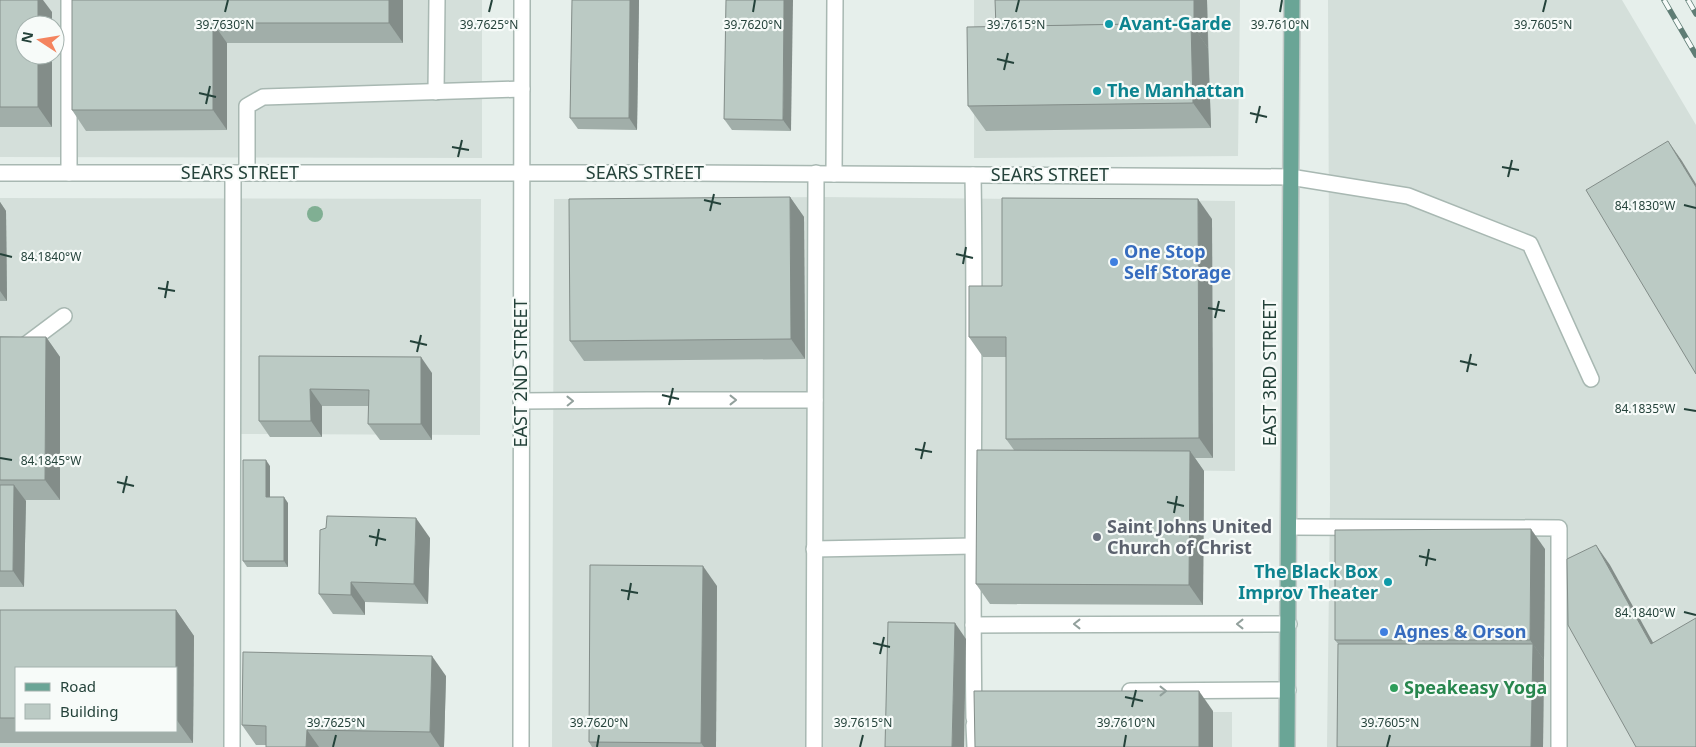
<svg xmlns="http://www.w3.org/2000/svg" width="1696" height="747" font-family="'Noto Sans',sans-serif">
  <style>
    .built { fill: #d4dfda; fill-rule: evenodd }
    .lines { fill: none; stroke-linecap: round; stroke-linejoin: round }
    .minor-casing { stroke: #a8b8b2; stroke-width: 18 }
    .major-casing { stroke: #c2cac8; stroke-width: 18 }
    .minor { stroke: #fff; stroke-width: 15 }
    .major { stroke: #6aa596; stroke-width: 15 }
    .rail-casing { stroke: #5f7d75; stroke-width: 5.5 }
    .rail { stroke: #f7fbf9; stroke-width: 4; stroke-dasharray: 11; stroke-linecap: butt }
    .tree { fill: #80af93 }
    .wall { fill: #a1aea9; fill-rule: evenodd }
    .shaded-wall { fill: #838d89 }
    .building { fill: #bbcac4; stroke: #838d89 }
    .oneway { stroke: #92a09c }
    .ticks { fill: none; stroke: #24423a; stroke-width: 2 }
    .culture-dot { fill: #0f9aa8; stroke: #f7fbf9; stroke-width: 2 }
    .shop-dot { fill: #3f7fe0; stroke: #f7fbf9; stroke-width: 2 }
    .worship-dot { fill: #6b7280; stroke: #f7fbf9; stroke-width: 2 }
    .leisure-dot { fill: #2e9e5b; stroke: #f7fbf9; stroke-width: 2 }
    .labels { text-anchor: middle; stroke-width: 4.5; stroke-linejoin: round; paint-order: stroke }
    .culture-label { font-size: 18px; font-weight: bold; fill: #0d838f; stroke: #f7fbf9; text-anchor: start }
    .street-label { font-size: 18px; fill: #24423a; stroke: #f7fbf9 }
    .shop-label { font-size: 18px; font-weight: bold; fill: #366cbe; stroke: #f7fbf9; text-anchor: start }
    .worship-label { font-size: 18px; font-weight: bold; fill: #5b616d; stroke: #f7fbf9; text-anchor: start }
    .leisure-label { font-size: 18px; font-weight: bold; fill: #27864d; stroke: #f7fbf9; text-anchor: start }
    .ticks-label { font-size: 12px; text-anchor: middle; fill: #24423a; stroke: #f7fbf9; stroke-width: 4.5; stroke-linejoin: round; paint-order: stroke }
  </style>
  <rect width="100%" height="100%" fill="#e6efeb"/>
  <!-- built -->
  <g class="built">
    <path d="M0,0H482V158L0,157ZM25,25H55V55H25Z"/>
    <polygon points="974,0 1240,0 1238,156 974,158"/>
    <polygon points="1328,0 1622,0 1696,125 1696,747 1327,747 1330,501"/>
    <polygon points="823,197 1235,201 1235,471 968,468 969,712 1232,712 1232,747 552,747 554,199"/>
    <path d="M0,198L481,199L480,435L239,434L224,747H0ZM16,668H176V731H16Z"/>
  </g>
  <g class="lines">
    <!-- minor casing -->
    <g class="minor-casing">
      <g id="minor">
        <polyline points="436,92 437,0"/>
        <polyline points="0,173 686,173 1290,177 1408,196 1530,244 1591,379"/>
        <polyline points="69,173 69,0"/>
        <polyline points="247,173 247,106 263,97 522,89"/>
        <polyline points="834,174 835,0"/>
        <path d="M973,175C976,356 971,537 974,718"/>
        <polyline points="0,345 24,346 64,316"/>
        <polyline points="521,401 647,400 815,400"/>
        <polyline points="1289,527 1559,528 1559,747"/>
        <polyline points="814,549 973,546"/>
        <polyline points="973,625 1289,624"/>
        <polyline points="1130,691 1288,690"/>
        <polyline points="974,725 975,747"/>
        <polyline points="232,747 233,173"/>
        <polyline points="521,747 522,0"/>
        <polyline points="814,747 816,173"/>
      </g>
    </g>
    <!-- major casing -->
    <g class="major-casing">
      <polyline id="major" points="1287,747 1292,0"/>
    </g>
    <!-- minor -->
    <use href="#minor" class="minor"/>
    <!-- major -->
    <use href="#major" class="major"/>
    <!-- rail casing -->
    <g class="rail-casing">
      <g id="rail">
        <polyline points="1664,0 1696,55"/>
        <polyline points="1688,0 1696,14"/>
      </g>
    </g>
    <!-- rail -->
    <use href="#rail" class="rail"/>
  </g>
  <!-- trees -->
  <circle class="tree" cx="315" cy="214" r="8"/>
  <!-- wall -->
  <g class="wall">
    <polygon points="0,0 52,12 52,25 25,25 25,55 52,55 52,127 0,127"/>
    <polygon points="72,0 403,0 403,43 227,43 227,130 86,131 72,110"/>
    <polygon points="572,0 639,0 637,130 578,129 570,118"/>
    <polygon points="726,0 791,131 732,130 724,119"/>
    <polygon points="995,0 1207,0 1211,128 986,131 968,106 996,27"/>
    <polygon points="790,197 804,217 805,359 584,361 570,341"/>
    <polygon points="0,202 6,211 7,301 0,301"/>
    <polygon points="1212,219 1213,458 1195,458 1204,471 1203,605 990,604 976,584 1014,450 1006,439 1006,357 983,357 969,337 1002,286"/>
    <polygon points="0,337 46,337 60,357 60,500 25,500 26,501 24,587 0,587"/>
    <polygon points="259,356 432,373 432,440 380,440 368,424 369,406 322,406 322,437 270,437 259,421"/>
    <polygon points="270,466 270,497 288,503 288,567 247,567 243,561"/>
    <polygon points="430,538 428,604 365,602 365,615 333,614 319,594"/>
    <polygon points="1545,549 1544,660 1543,747 1337,747 1338,644 1335,640"/>
    <polygon points="717,586 716,747 592,747 589,742"/>
    <path d="M0,610H176L194,636L193,743H0ZM16,668H176V731H16Z"/>
    <polygon points="446,676 444,747 266,747 266,745 256,745 242,725"/>
  </g>
  <!-- shaded-wall -->
  <g class="shaded-wall">
    <polygon points="38,0 43,0 52,12 52,25 38,25"/>
    <polygon points="389,0 403,0 403,43 389,23"/>
    <polygon points="630,0 639,0 637,130 629,118"/>
    <polygon points="784,0 793,0 791,131 783,120"/>
    <polygon points="1194,0 1207,0 1208,48 1194,28"/>
    <polygon points="213,23 227,43 227,130 213,110"/>
    <polygon points="1191,23 1208,48 1211,128 1193,103"/>
    <polygon points="38,55 52,55 52,127 38,107"/>
    <polygon points="1668,141 1682,161 1696,184 1696,187"/>
    <polygon points="790,197 804,217 805,359 791,339"/>
    <polygon points="1198,199 1212,219 1213,458 1199,438"/>
    <polygon points="0,202 6,211 7,301 0,291"/>
    <polygon points="46,337 60,357 60,500 45,480"/>
    <polygon points="421,357 432,373 432,440 421,424"/>
    <polygon points="310,389 322,406 322,437 311,421"/>
    <polygon points="1190,451 1204,471 1203,605 1189,585"/>
    <polygon points="266,460 270,466 270,503 266,497"/>
    <polygon points="14,485 26,501 24,587 13,571"/>
    <polygon points="284,497 288,503 288,567 284,561"/>
    <polygon points="416,518 430,538 428,604 414,584"/>
    <polygon points="1531,529 1545,549 1544,660 1530,640"/>
    <polygon points="1596,545 1610,565 1665,664 1651,644"/>
    <polygon points="703,566 717,586 716,747 704,747 701,743"/>
    <polygon points="351,582 365,602 365,615 351,595"/>
    <polygon points="176,610 194,636 193,743 176,719"/>
    <polygon points="955,623 966,639 964,747 952,747"/>
    <polygon points="1533,644 1544,660 1543,747 1531,747"/>
    <polygon points="432,656 446,676 444,747 440,747 430,732"/>
    <polygon points="1199,691 1213,711 1213,747 1199,747"/>
    <polygon points="307,730 319,747 306,747"/>
  </g>
  <!-- building -->
  <g class="building">
    <polygon points="0,0 38,0 38,25 25,25 25,55 38,55 38,107 0,107"/>
    <polygon points="72,0 389,0 389,23 213,23 213,110 72,110"/>
    <polygon points="572,0 630,0 629,118 570,118"/>
    <polygon points="726,0 784,0 783,120 724,119"/>
    <polygon points="995,0 1194,0 1194,28 1191,23 996,27"/>
    <polygon points="1191,23 1193,103 968,106 967,27"/>
    <polygon points="1668,141 1696,187 1696,374 1586,190"/>
    <polygon points="790,197 791,339 570,341 569,199"/>
    <polygon points="1002,198 1198,199 1199,438 1006,439 1006,337 969,337 969,286 1002,286"/>
    <polygon points="0,337 46,337 45,480 0,480"/>
    <polygon points="259,356 421,357 421,424 368,424 369,390 310,389 311,421 259,421"/>
    <polygon points="977,450 1190,451 1189,585 976,584"/>
    <polygon points="243,460 266,460 266,497 284,497 284,561 243,561"/>
    <polygon points="0,485 14,485 13,571 0,571"/>
    <polygon points="327,516 416,518 414,584 351,582 351,595 319,594 320,530 326,528"/>
    <polygon points="1531,529 1530,640 1335,640 1335,530"/>
    <polygon points="1596,545 1651,644 1696,618 1696,747 1636,747 1568,625 1567,559"/>
    <polygon points="590,565 703,566 701,743 589,742"/>
    <polygon points="0,610 176,610 176,668 16,668 16,718 0,718"/>
    <polygon points="888,622 955,623 952,747 885,747"/>
    <polygon points="1338,644 1533,644 1531,747 1337,747"/>
    <polygon points="243,652 432,656 430,732 307,730 306,747 266,747 266,726 242,725"/>
    <polygon points="974,691 1199,691 1199,747 975,747"/>
  </g>
  <!-- one-way arrows -->
  <defs><path id="oneway-chevron" d="M-2-3.5L2.5 0L-2 3.5" fill="none" stroke-width="1.6" stroke-linecap="round" stroke-linejoin="round" transform="scale(1.25)"/></defs>
  <g class="oneway">
    <use href="#oneway-chevron" transform="translate(733 400)"/>
    <use href="#oneway-chevron" transform="translate(570 401) rotate(-1)"/>
    <use href="#oneway-chevron" transform="translate(1077 624) rotate(180)"/>
    <use href="#oneway-chevron" transform="translate(1240 624) rotate(180)"/>
    <use href="#oneway-chevron" transform="translate(1163 691)"/>
  </g>
  <!-- ticks -->
  <path class="ticks" d="M225,12L228,0M489,12L492,0M753,12L755,0M1016,12L1019,0M1280,12L1282,0M1543,12L1546,0M997,59L1014,63M1004,70L1008,53M199,93L216,97M206,104L210,86M1250,113L1267,117M1256,123L1260,106M452,147L469,150M458,157L462,140M1502,167L1519,170M1508,177L1512,160M704,200L721,204M1684,205L1696,208M710,211L714,194M0,254L12,257M956,254L973,258M963,264L966,247M158,288L175,291M165,298L168,281M1208,308L1225,311M1215,318L1219,301M410,341L427,345M417,352L421,335M1460,361L1477,365M1467,372L1471,354M662,395L679,399M669,405L673,388M1684,409L1696,411M915,449L932,452M0,458L12,460M921,459L925,442M117,482L134,486M123,493L127,476M1167,502L1184,506M1174,513L1177,496M369,536L386,540M376,546L379,529M1419,556L1436,560M1426,566L1429,549M621,590L638,593M628,600L631,583M1684,612L1696,615M873,643L890,647M880,654L884,637M1125,697L1143,701M1132,707L1136,690M333,747L336,735M597,747L599,735M860,747L863,735M1124,747L1126,735M1387,747L1390,735"/>
  <!-- markers -->
  <g class="culture-dot">
    <circle cx="1109" cy="24" r="5"/>
    <circle cx="1097" cy="91" r="5"/>
    <circle cx="1388" cy="582" r="5"/>
  </g>
  <g class="shop-dot">
    <circle cx="1114" cy="262" r="5"/>
    <circle cx="1384" cy="632" r="5"/>
  </g>
  <circle class="worship-dot" cx="1097" cy="537" r="5"/>
  <circle class="leisure-dot" cx="1394" cy="688" r="5"/>
  <g class="labels">
    <!-- culture labels -->
    <g class="culture-label">
      <text x="1119" y="30">Avant-Garde</text>
      <text x="1107" y="97">The Manhattan</text>
      <text x="1378" y="578" text-anchor="end">The Black Box<tspan x="1378" dy="21">Improv Theater</tspan></text>
    </g>
    <!-- street labels -->
    <g class="street-label">
      <text x="240" y="179">SEARS STREET</text>
      <text x="645" y="179">SEARS STREET</text>
      <text x="1050" y="181">SEARS STREET</text>
      <text transform="translate(521 373) rotate(-90)" y="6">EAST 2ND STREET</text>
      <text transform="translate(1270 373) rotate(-90)" y="6">EAST 3RD STREET</text>
    </g>
    <!-- shop labels -->
    <g class="shop-label">
      <text x="1124" y="258">One Stop<tspan x="1124" dy="21">Self Storage</tspan></text>
      <text x="1394" y="638">Agnes &amp; Orson</text>
    </g>
    <!-- worship labels -->
    <g class="worship-label">
      <text x="1107" y="533">Saint Johns United<tspan x="1107" dy="21">Church of Christ</tspan></text>
    </g>
    <!-- leisure labels -->
    <g class="leisure-label">
      <text x="1404" y="694">Speakeasy Yoga</text>
    </g>
  </g>
  <g class="ticks-label">
    <text x="225" y="29">39.7630°N</text>
    <text x="489" y="29">39.7625°N</text>
    <text x="753" y="29">39.7620°N</text>
    <text x="1016" y="29">39.7615°N</text>
    <text x="1280" y="29">39.7610°N</text>
    <text x="1543" y="29">39.7605°N</text>
    <text x="1645" y="210">84.1830°W</text>
    <text x="51" y="261">84.1840°W</text>
    <text x="1645" y="413">84.1835°W</text>
    <text x="51" y="465">84.1845°W</text>
    <text x="1645" y="617">84.1840°W</text>
    <text x="336" y="727">39.7625°N</text>
    <text x="599" y="727">39.7620°N</text>
    <text x="863" y="727">39.7615°N</text>
    <text x="1126" y="727">39.7610°N</text>
    <text x="1390" y="727">39.7605°N</text>
  </g>
  <!-- legend -->
  <rect x="15" y="667" width="162" height="65" fill="#f7fbf9" stroke="#a3b1ad"/>
  <rect x="25" y="683" width="25" height="8" fill="#6aa596" stroke="#a3b1ad"/>
  <text x="60" y="692" font-size="15" fill="#24423a">Road</text>
  <rect x="25" y="704" width="25" height="15" fill="#bbcac4" stroke="#a3b1ad"/>
  <text x="60" y="717" font-size="15" fill="#24423a">Building</text>
  <!-- north arrow -->
  <g transform="translate(40 40) rotate(282)"><circle r="24" fill="#f7fbf9" stroke="#a3b1ad"/>
  <path d="M0-4L9 19L0 12L-9 19Z" fill="#f4845f"/>
  <text y="-8" font-size="14" font-weight="bold" text-anchor="middle" fill="#24423a">N</text>
  </g>
</svg>
